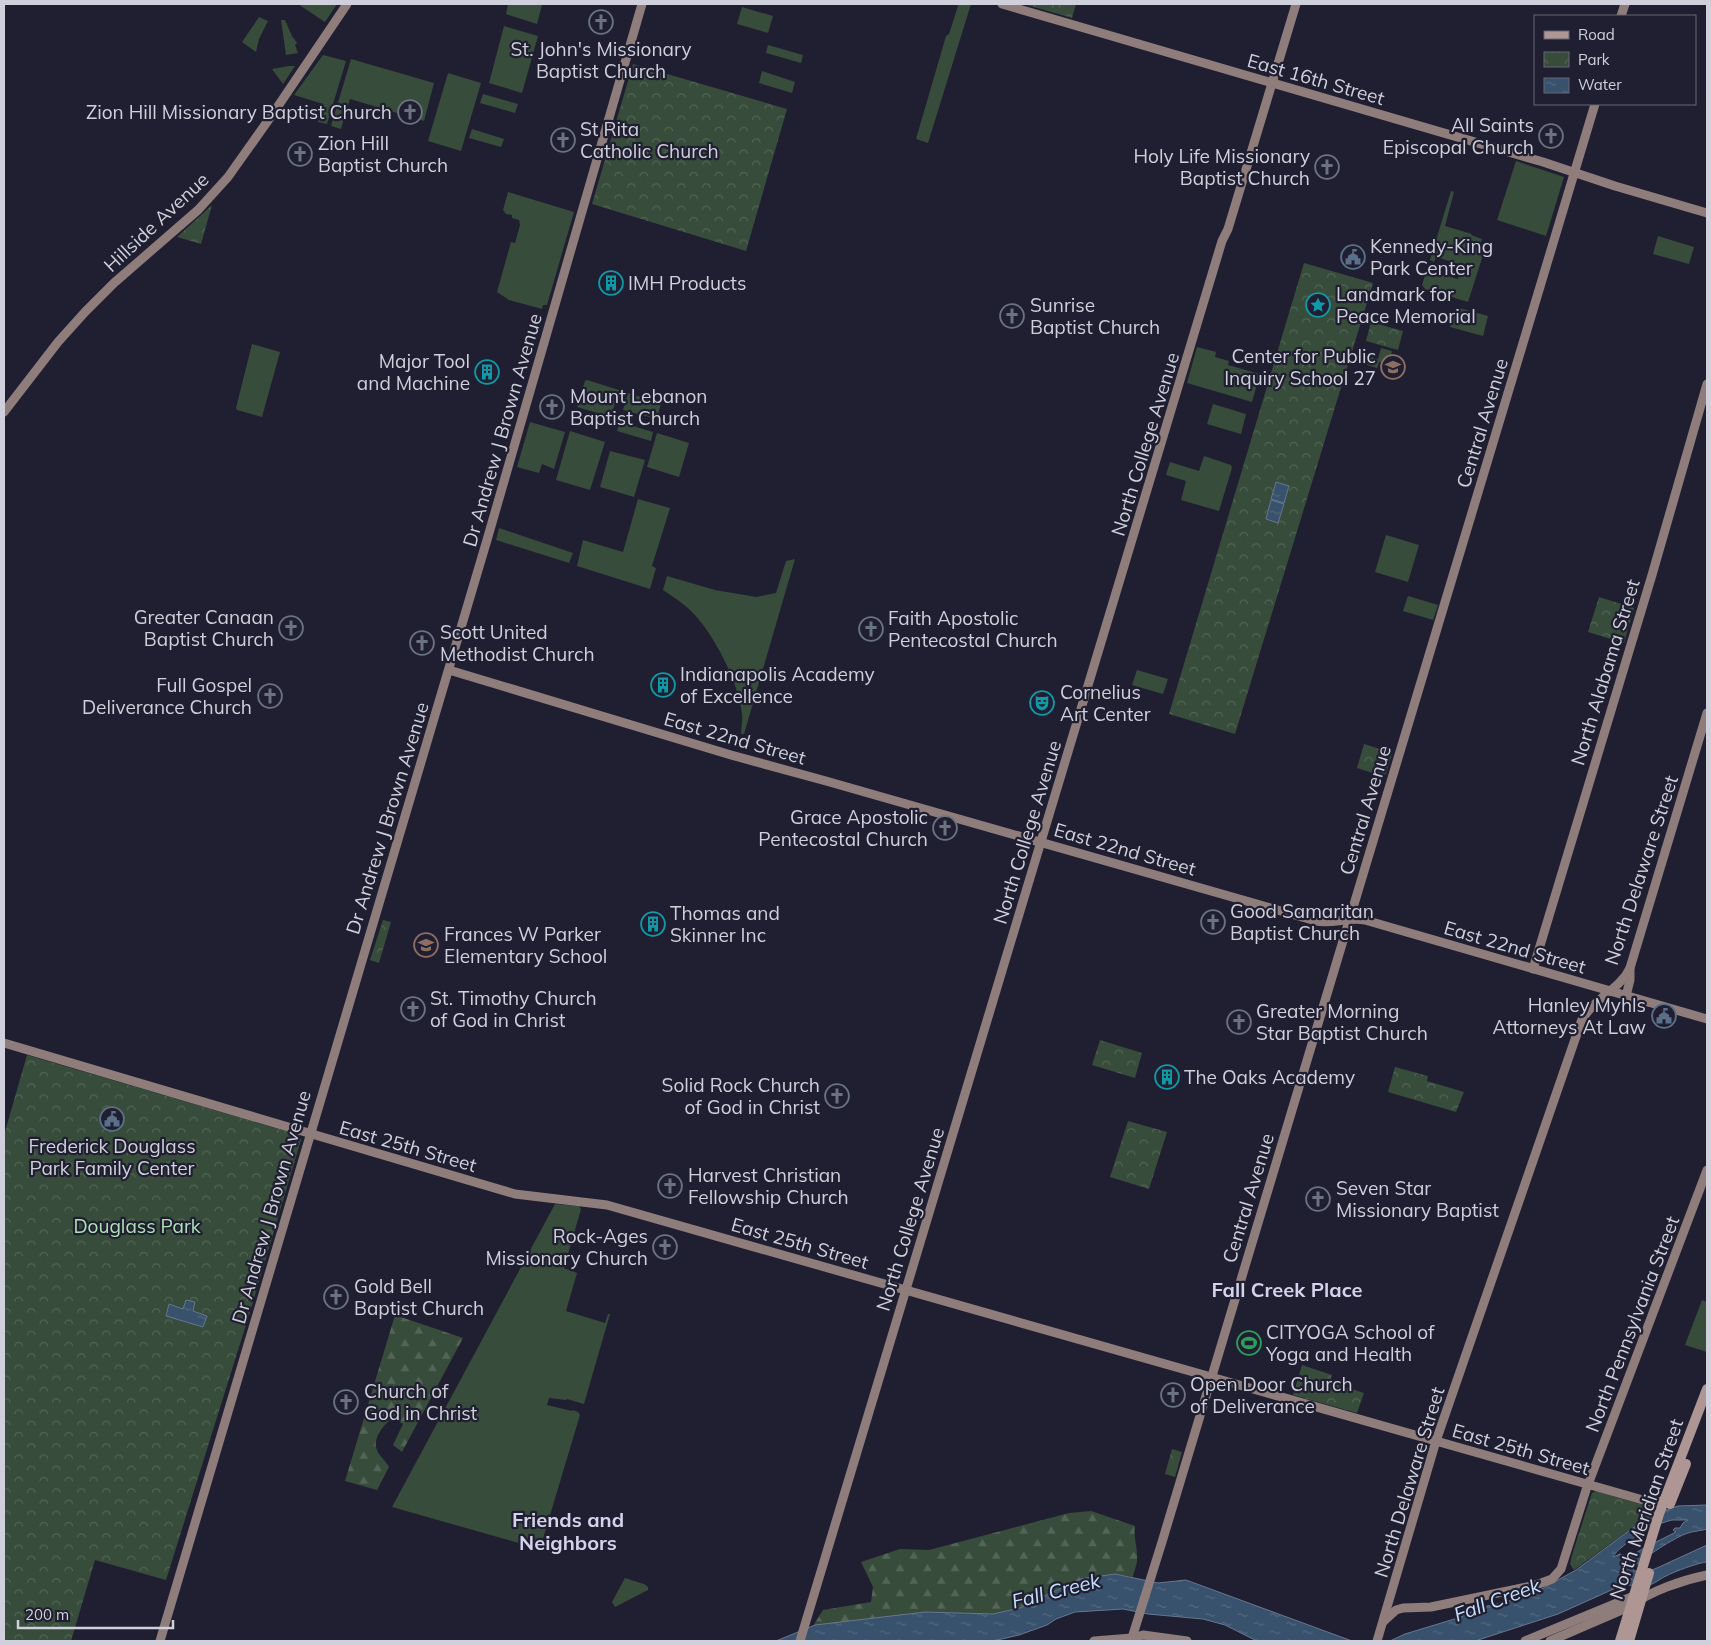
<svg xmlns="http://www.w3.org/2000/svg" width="1711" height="1645" font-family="Mulish,sans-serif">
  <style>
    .green { fill: #374c3a }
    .forest { fill: url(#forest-firs) }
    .park { fill: url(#park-crowns) }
    .water { fill: url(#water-ripples); stroke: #66778e; fill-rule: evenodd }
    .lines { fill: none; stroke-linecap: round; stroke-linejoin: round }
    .secondary { stroke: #8e7d7b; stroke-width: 9 }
    .primary { stroke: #ad9693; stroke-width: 10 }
    .labels { text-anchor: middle; stroke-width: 4.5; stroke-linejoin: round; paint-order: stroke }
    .poi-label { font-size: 19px; fill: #d0d0dc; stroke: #201f31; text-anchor: start }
    .street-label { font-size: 19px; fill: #d0d0dc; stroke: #201f31 }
    .park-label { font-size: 19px; fill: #aee3b5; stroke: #201f31 }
    .neighbourhood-label { font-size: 20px; font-weight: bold; fill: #d4d3eb; stroke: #201f31 }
    .water-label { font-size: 20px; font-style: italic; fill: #c5e1fe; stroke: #201f31 }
  </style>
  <defs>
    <pattern id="forest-firs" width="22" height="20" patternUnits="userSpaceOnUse" patternTransform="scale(1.25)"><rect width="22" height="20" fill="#374c3a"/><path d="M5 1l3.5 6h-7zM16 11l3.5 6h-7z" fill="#536556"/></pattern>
    <pattern id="park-crowns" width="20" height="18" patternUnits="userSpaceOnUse" patternTransform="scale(1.25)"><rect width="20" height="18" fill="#374c3a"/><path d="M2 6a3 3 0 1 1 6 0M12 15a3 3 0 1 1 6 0" fill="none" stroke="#536556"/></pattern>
    <pattern id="water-ripples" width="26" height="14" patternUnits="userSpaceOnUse" patternTransform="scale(1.25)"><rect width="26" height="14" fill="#38516c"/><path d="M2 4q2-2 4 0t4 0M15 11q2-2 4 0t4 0" fill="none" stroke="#546980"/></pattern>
  </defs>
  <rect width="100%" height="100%" fill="#201f31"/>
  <!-- green -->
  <g class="green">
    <polygon points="298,4 337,4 325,22"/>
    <polygon points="508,4 542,5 537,24 506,14"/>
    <polygon points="956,4 971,4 928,143 916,139 946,36 949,34 958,6"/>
    <polygon points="742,7 773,16 768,33 737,24"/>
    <polygon points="259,17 268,21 259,39 256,52 242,42"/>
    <polygon points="281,20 285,20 292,36 297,43 295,45 298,53 286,55"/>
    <polygon points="504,26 538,36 522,93 489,83"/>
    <polygon points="768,45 803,55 801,63 766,53"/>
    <polygon points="323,55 346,61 327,124 318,122 323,104 294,95"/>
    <polygon points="351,59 434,83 424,121 350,99 341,129 331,126"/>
    <polygon points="289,66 295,66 283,84 272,69"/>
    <polygon points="762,71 795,82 792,93 759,83"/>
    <polygon points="448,73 481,83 461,151 428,141"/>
    <polygon points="483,94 518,104 515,113 480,103"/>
    <polygon points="472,129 504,139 501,147 469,138"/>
    <polygon points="1516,161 1564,177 1546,236 1497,220"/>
    <polygon points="1451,191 1454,192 1445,226 1472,234 1471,235 1482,239 1478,250 1484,252 1468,302 1425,289 1422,285 1428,266 1433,267 1432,272 1458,279 1462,265 1436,257 1434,262 1430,260"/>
    <polygon points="508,192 574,212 547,305 543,305 542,309 509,300 497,292 511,242 515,243 520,225 519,220 512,218 512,215 506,214 503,210"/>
    <polygon points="1658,236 1694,247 1689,264 1653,254"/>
    <polygon points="1456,307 1488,316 1483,336 1450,327"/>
    <polygon points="252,344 280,352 262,417 237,410 236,408"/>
    <polygon points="1197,347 1216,352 1215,357 1229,361 1228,365 1260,374 1252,402 1187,383"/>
    <polygon points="587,380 619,390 611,417 577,407 585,381"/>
    <polygon points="628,393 661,403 657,419 623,410"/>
    <polygon points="1213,404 1246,414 1241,434 1207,424"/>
    <polygon points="530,422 565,432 554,469 542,464 539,473 517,467"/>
    <polygon points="620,422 653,432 651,441 617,431"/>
    <polygon points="570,431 605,442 590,490 556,480"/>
    <polygon points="657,433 689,443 679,477 647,467"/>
    <polygon points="610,451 645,460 634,497 600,487"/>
    <polygon points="1204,456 1231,465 1232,468 1219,511 1181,500 1186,481 1166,475 1170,462 1199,471"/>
    <polygon points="638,499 670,508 652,566 656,568 650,589 577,566 583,540 623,552"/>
    <polygon points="499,528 573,553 569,563 496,540"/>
    <polygon points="1386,535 1419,545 1408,582 1375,572"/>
    <path d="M795,559L744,734H741C741,728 743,720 742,714C739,683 713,632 691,611C683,603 672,596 663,590L667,576L715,590L756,597L776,593L786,561Z"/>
    <polygon points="1408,596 1438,605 1433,620 1403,611"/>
    <polygon points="1137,670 1168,679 1163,694 1132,685"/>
    <polygon points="555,1204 579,1206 581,1209 564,1268 577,1273 566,1311 605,1323 608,1314 610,1314 584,1404 567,1399 566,1400 549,1398 547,1405 572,1411 573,1410 578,1412 580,1415 542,1542 540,1546 536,1548 392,1507"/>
    <polygon points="1702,1300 1707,1302 1707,1352 1685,1345"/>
    <polygon points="625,1578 644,1584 648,1587 648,1590 615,1607 612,1602"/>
  </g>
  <!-- forest -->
  <g class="forest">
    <path d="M395,1315L463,1338L402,1452L393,1445L403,1424L392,1418C384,1425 372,1438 377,1450C379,1456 386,1461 389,1467L377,1490L345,1481Z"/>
    <path d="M1091,1511L1135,1526C1133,1537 1138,1548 1137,1560C1137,1565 1134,1571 1133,1577L1115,1574L1080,1579L1020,1608L993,1614L925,1612L813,1626L823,1610L871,1602L873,1587L861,1562L900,1549L929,1550L1069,1513Z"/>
  </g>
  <!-- park -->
  <g class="park">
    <polygon points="1024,4 1076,4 1072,18"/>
    <polygon points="633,64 787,109 746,251 592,204"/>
    <polygon points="212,205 201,244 177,237"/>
    <polygon points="1304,263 1373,283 1235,734 1169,714"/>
    <polygon points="1371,322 1403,331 1398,350 1366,341"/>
    <polygon points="1381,348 1392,351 1388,364 1379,362 1377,368 1367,365 1370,357 1378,359"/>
    <polygon points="1599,597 1634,608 1624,643 1588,632"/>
    <polygon points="1364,744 1392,753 1386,774 1382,776 1357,768"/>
    <polygon points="383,920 391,922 379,963 370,960"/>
    <polygon points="1100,1040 1142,1053 1135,1078 1092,1065"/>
    <polygon points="27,1055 299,1135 301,1140 250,1312 166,1580 95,1560 71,1641 4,1641 4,1135"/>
    <polygon points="1395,1067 1428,1076 1427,1081 1464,1092 1456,1112 1388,1092"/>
    <polygon points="1128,1121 1167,1132 1149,1189 1110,1177"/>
    <polygon points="1302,1365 1332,1375 1330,1382 1364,1393 1357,1413 1293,1395"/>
    <polygon points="1172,1449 1182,1452 1175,1477 1165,1474"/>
    <polygon points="1596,1491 1650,1507 1653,1509 1654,1514 1647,1517 1574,1570 1570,1564 1572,1555 1592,1493"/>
  </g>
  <!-- water -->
  <g class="water">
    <polygon points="1276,482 1289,486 1284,503 1271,499"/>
    <polygon points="1271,500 1284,504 1278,523 1266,519"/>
    <polygon points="186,1300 195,1302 193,1311 207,1316 203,1327 166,1316 169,1304 183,1309"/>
    <path d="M1707,1505V1529C1700,1531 1694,1531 1688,1533C1675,1537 1643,1558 1633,1568L1634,1571H1649L1657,1568L1707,1545V1562C1700,1562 1673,1572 1666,1576C1661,1578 1657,1582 1652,1584C1642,1587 1633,1585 1624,1585L1621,1588H1616L1558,1614L1475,1641H1390L1405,1634L1461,1617L1479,1608L1529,1596L1576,1570L1649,1516L1678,1506ZM1672,1520H1688L1683,1523L1680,1528H1675L1673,1530L1676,1532L1644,1548L1626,1559L1627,1556L1620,1554L1613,1557C1615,1550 1642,1532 1649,1528C1656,1525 1664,1522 1672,1520Z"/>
    <polygon points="1115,1574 1158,1583 1186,1580 1352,1641 1257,1641 1225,1625 1203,1619 1148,1614 1123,1609 1075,1612 1056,1619 1047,1625 1019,1635 993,1641 776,1641 815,1625 925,1612 993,1614 1020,1608 1080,1579"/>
  </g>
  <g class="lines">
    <!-- secondary -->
    <g class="secondary">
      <polyline points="1002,4 1543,162 1615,186 1707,213"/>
      <polyline points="1621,16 1625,4"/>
      <polyline points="4,412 58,342 85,312 114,283 198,210 228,177 272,115 347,4"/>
      <path d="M449,670L731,755L826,781L1316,921C1333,924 1349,917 1365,920L1707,1019"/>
      <polyline points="1533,969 1652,575 1707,384"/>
      <polyline points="1626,996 1630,980 1630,968"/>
      <polyline points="4,1043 515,1194 607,1205 1643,1500 1654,1503 1669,1499"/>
      <polyline points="1384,1621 1396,1610 1403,1608 1431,1607 1536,1585 1552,1579 1561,1569 1586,1490 1707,1170"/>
      <polyline points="160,1641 487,540 642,4"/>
      <polyline points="800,1641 1222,241 1228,229 1296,4"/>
      <polyline points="1094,1641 1132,1638 1143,1635 1187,1641"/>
      <polyline points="1131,1641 1162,1542 1595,104"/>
      <path d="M1377,1641L1436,1441L1581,1022C1592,999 1620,990 1630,968L1707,713"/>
      <polyline points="1525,1641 1634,1596 1639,1597"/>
      <path d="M1550,1641L1631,1606C1650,1591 1683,1580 1707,1575"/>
    </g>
    <!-- primary -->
    <g class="primary">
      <polyline points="1670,1504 1686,1464"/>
      <polyline points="1620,1641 1659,1514 1707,1389"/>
      <polyline points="1629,1641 1649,1573"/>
    </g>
  </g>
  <!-- icons -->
  <defs>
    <g id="church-ring" transform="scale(1.25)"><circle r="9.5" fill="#201f31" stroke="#6b7280" stroke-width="1.5"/><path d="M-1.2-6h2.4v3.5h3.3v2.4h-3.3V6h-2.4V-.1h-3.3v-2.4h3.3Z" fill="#6b7280"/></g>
    <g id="civic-ring" transform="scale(1.25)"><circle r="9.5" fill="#201f31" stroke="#5c6f8a" stroke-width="1.5"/><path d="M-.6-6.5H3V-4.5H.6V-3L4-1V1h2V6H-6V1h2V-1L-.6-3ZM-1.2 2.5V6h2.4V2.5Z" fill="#5c6f8a"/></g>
    <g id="building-ring" transform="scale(1.25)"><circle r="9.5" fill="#201f31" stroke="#0f9aa8" stroke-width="1.5"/><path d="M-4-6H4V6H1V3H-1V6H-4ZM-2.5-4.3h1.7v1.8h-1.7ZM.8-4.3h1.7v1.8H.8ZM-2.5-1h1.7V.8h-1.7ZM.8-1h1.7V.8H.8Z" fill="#0f9aa8"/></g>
    <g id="sight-ring" transform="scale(1.25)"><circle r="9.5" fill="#201f31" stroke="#0f9aa8" stroke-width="1.5"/><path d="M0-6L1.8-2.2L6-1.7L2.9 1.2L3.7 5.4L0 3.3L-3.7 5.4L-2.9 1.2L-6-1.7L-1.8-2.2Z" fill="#0f9aa8"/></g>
    <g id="school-ring" transform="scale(1.25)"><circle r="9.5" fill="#201f31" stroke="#8d6e63" stroke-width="1.5"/><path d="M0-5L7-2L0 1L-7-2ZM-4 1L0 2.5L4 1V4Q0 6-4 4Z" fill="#8d6e63"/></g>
    <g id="theatre-ring" transform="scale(1.25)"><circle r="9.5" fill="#201f31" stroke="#0f9aa8" stroke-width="1.5"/><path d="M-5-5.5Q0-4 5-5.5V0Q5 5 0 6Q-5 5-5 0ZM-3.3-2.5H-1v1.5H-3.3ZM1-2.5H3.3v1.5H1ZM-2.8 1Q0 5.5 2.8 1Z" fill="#0f9aa8"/></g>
    <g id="stadium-ring" transform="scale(1.25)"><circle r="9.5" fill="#201f31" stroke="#2e9e5b" stroke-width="1.5"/><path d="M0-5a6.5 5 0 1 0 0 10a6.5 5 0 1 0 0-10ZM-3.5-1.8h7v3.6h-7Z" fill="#2e9e5b"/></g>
  </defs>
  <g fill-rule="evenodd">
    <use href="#church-ring" x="601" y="22"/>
    <use href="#church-ring" x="410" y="112"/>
    <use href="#church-ring" x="1551" y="136"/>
    <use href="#church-ring" x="563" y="140"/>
    <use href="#church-ring" x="300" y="154"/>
    <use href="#church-ring" x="1327" y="167"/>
    <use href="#civic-ring" x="1353" y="257"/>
    <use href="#building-ring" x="611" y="283"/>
    <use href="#sight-ring" x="1318" y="305"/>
    <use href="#church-ring" x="1012" y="316"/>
    <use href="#school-ring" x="1393" y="367"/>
    <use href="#building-ring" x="487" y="372"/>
    <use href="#church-ring" x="552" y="407"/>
    <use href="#church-ring" x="291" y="628"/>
    <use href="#church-ring" x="871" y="629"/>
    <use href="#church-ring" x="422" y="643"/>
    <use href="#building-ring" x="663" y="685"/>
    <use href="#church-ring" x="270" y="696"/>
    <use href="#theatre-ring" x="1042" y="703"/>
    <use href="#church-ring" x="945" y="828"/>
    <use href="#church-ring" x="1213" y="922"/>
    <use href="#building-ring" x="653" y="924"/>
    <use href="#school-ring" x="426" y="945"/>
    <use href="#church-ring" x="413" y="1009"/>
    <use href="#civic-ring" x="1664" y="1016"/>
    <use href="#church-ring" x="1239" y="1022"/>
    <use href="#building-ring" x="1167" y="1077"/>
    <use href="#church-ring" x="837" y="1096"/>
    <use href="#civic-ring" x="112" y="1119"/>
    <use href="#church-ring" x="670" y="1186"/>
    <use href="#church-ring" x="1318" y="1199"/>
    <use href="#church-ring" x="665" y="1247"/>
    <use href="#church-ring" x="336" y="1297"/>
    <use href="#stadium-ring" x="1249" y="1343"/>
    <use href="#church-ring" x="1173" y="1395"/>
    <use href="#church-ring" x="346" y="1402"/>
  </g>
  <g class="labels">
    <!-- poi labels -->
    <g class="poi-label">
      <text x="601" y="56" text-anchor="middle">St. John's Missionary<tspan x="601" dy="22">Baptist Church</tspan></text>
      <text x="392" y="119" text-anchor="end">Zion Hill Missionary Baptist Church</text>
      <text x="1534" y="132" text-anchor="end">All Saints<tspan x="1534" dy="22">Episcopal Church</tspan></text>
      <text x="580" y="136">St Rita<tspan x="580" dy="22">Catholic Church</tspan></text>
      <text x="318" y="150">Zion Hill<tspan x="318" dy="22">Baptist Church</tspan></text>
      <text x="1310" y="163" text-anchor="end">Holy Life Missionary<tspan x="1310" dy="22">Baptist Church</tspan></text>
      <text x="1370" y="253">Kennedy-King<tspan x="1370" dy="22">Park Center</tspan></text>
      <text x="628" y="290">IMH Products</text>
      <text x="1336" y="301">Landmark for<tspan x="1336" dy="22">Peace Memorial</tspan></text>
      <text x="1030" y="312">Sunrise<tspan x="1030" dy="22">Baptist Church</tspan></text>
      <text x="1376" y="363" text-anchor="end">Center for Public<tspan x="1376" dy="22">Inquiry School 27</tspan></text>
      <text x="470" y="368" text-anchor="end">Major Tool<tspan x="470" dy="22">and Machine</tspan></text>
      <text x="570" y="403">Mount Lebanon<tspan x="570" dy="22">Baptist Church</tspan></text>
      <text x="274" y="624" text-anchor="end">Greater Canaan<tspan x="274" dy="22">Baptist Church</tspan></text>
      <text x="888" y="625">Faith Apostolic<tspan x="888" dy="22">Pentecostal Church</tspan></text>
      <text x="440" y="639">Scott United<tspan x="440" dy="22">Methodist Church</tspan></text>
      <text x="680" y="681">Indianapolis Academy<tspan x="680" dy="22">of Excellence</tspan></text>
      <text x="252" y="692" text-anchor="end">Full Gospel<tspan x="252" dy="22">Deliverance Church</tspan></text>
      <text x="1060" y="699">Cornelius<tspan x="1060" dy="22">Art Center</tspan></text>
      <text x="928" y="824" text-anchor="end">Grace Apostolic<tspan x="928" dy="22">Pentecostal Church</tspan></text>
      <text x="1230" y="918">Good Samaritan<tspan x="1230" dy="22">Baptist Church</tspan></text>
      <text x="670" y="920">Thomas and<tspan x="670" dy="22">Skinner Inc</tspan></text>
      <text x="444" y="941">Frances W Parker<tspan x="444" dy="22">Elementary School</tspan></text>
      <text x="430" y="1005">St. Timothy Church<tspan x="430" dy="22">of God in Christ</tspan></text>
      <text x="1646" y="1012" text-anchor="end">Hanley Myhls<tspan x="1646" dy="22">Attorneys At Law</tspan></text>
      <text x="1256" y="1018">Greater Morning<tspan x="1256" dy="22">Star Baptist Church</tspan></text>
      <text x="1184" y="1084">The Oaks Academy</text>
      <text x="820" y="1092" text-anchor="end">Solid Rock Church<tspan x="820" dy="22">of God in Christ</tspan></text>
      <text x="112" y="1153" text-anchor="middle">Frederick Douglass<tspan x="112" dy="22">Park Family Center</tspan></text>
      <text x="688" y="1182">Harvest Christian<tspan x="688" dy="22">Fellowship Church</tspan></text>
      <text x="1336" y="1195">Seven Star<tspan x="1336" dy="22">Missionary Baptist</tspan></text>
      <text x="648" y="1243" text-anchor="end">Rock-Ages<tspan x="648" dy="22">Missionary Church</tspan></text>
      <text x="354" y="1293">Gold Bell<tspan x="354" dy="22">Baptist Church</tspan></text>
      <text x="1266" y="1339">CITYOGA School of<tspan x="1266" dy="22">Yoga and Health</tspan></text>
      <text x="1190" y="1391">Open Door Church<tspan x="1190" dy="22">of Deliverance</tspan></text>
      <text x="364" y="1398">Church of<tspan x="364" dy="22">God in Christ</tspan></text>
    </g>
    <!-- street labels -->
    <g class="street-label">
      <text transform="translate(1316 79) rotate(16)" y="7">East 16th Street</text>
      <text transform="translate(156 222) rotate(-43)" y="7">Hillside Avenue</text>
      <text transform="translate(1482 423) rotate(-73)" y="7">Central Avenue</text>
      <text transform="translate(502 430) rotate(-74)" y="7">Dr Andrew J Brown Avenue</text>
      <text transform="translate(1145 444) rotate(-73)" y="7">North College Avenue</text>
      <text transform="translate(1605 672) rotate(-73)" y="7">North Alabama Street</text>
      <text transform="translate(735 738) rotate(16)" y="7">East 22nd Street</text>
      <text transform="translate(1365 810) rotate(-73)" y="7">Central Avenue</text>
      <text transform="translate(387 818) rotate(-73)" y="7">Dr Andrew J Brown Avenue</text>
      <text transform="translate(1027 832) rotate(-73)" y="7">North College Avenue</text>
      <text transform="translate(1125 849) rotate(16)" y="7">East 22nd Street</text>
      <text transform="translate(1641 870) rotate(-72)" y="7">North Delaware Street</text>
      <text transform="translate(1515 947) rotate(16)" y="7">East 22nd Street</text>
      <text transform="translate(408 1146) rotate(16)" y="7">East 25th Street</text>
      <text transform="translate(1248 1198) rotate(-73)" y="7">Central Avenue</text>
      <text transform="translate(271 1207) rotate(-74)" y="7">Dr Andrew J Brown Avenue</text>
      <text transform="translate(910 1219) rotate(-73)" y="7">North College Avenue</text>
      <text transform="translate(800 1243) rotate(16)" y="7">East 25th Street</text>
      <text transform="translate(1632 1324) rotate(-69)" y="7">North Pennsylvania Street</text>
      <text transform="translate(1521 1449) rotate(16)" y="7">East 25th Street</text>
      <text transform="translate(1409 1482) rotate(-73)" y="7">North Delaware Street</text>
      <text transform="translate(1646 1509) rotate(-71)" y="7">North Meridian Street</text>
    </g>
    <!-- park labels -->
    <g class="park-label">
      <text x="137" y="1233">Douglass Park</text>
    </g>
    <!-- neighbourhood labels -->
    <g class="neighbourhood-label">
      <text x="1287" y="1297">Fall Creek Place</text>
      <text x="568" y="1527">Friends and<tspan x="568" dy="23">Neighbors</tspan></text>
    </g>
    <!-- water labels -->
    <g class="water-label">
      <text transform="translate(1056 1591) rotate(-14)" y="7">Fall Creek</text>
      <text transform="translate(1497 1600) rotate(-20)" y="7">Fall Creek</text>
    </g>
  </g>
  <!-- border -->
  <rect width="1711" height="1645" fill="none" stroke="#d0d0dc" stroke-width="10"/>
  <!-- legend -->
  <rect x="1534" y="15" width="162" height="90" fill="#201f31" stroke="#666675"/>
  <rect x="1544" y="31" width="25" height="8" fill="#ad9693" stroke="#666675"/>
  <text x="1578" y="40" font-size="15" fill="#d0d0dc">Road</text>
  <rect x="1544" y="52" width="25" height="15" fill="url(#park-crowns)" stroke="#666675"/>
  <text x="1578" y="65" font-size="15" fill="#d0d0dc">Park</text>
  <rect x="1544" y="78" width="25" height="15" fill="url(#water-ripples)" stroke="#666675"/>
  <text x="1578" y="90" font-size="15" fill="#d0d0dc">Water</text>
  <!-- scale -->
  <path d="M18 1620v8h155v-8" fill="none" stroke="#d0d0dc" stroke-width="2.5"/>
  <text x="25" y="1620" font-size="15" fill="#d0d0dc" stroke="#201f31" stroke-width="4" paint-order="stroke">200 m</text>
</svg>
